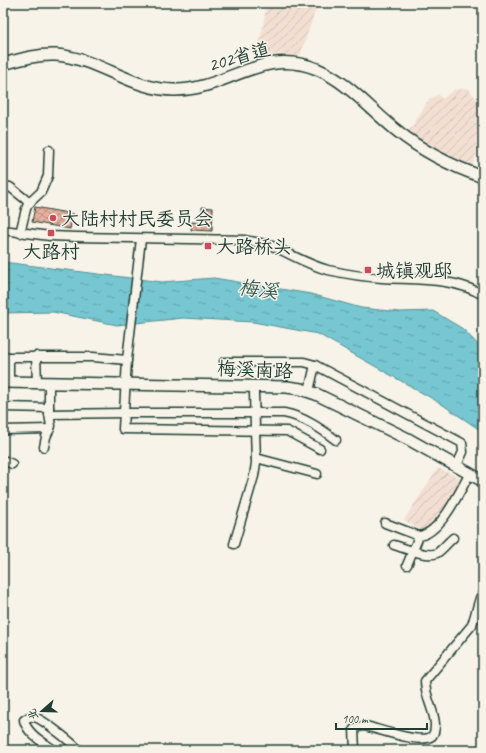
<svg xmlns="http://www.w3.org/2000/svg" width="486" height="753" font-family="Caveat,'LXGW WenKai TC',sans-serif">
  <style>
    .industrial { fill: url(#industrial-furrows) }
    .water { fill: url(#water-ripples); stroke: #539092 }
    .building { fill: url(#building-cross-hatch); stroke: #1f3d34 }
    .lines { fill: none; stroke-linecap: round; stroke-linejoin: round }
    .minor-casing { stroke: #1f3d34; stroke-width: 11 }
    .major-casing { stroke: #1f3d34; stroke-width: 14 }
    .minor { stroke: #f7f3e8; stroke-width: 8 }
    .major { stroke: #f7f3e8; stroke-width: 11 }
    .poi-dot { fill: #d1495b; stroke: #f7f3e8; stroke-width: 1.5 }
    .labels { text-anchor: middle; stroke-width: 3; stroke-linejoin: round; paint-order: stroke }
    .street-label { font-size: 19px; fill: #1f3d34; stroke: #f7f3e8 }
    .poi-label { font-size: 19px; fill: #1f3d34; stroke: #f7f3e8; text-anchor: start }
    .water-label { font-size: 20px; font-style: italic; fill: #305953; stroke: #f7f3e8 }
  </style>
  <defs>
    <pattern id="industrial-furrows" width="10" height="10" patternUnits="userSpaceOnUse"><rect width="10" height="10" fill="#f2dfd2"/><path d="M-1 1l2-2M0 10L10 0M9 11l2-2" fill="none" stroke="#cfc0b5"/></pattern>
    <pattern id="water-ripples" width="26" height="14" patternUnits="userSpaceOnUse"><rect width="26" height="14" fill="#76c7d1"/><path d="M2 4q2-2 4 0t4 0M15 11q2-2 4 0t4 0" fill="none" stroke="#60a3aa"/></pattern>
    <pattern id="building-cross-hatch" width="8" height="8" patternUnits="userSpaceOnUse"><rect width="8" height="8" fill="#e6af9d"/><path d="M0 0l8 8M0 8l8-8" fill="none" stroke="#ba9081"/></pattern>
  </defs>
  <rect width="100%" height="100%" fill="#f7f3e8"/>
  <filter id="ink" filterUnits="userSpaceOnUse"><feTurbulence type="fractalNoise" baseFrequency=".025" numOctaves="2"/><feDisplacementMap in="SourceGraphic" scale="8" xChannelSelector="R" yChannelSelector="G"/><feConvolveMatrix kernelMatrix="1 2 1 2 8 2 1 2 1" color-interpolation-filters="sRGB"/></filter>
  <g filter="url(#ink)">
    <!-- industrial -->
    <g class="industrial">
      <polygon points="267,3 318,3 300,56 279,54 257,58"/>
      <polygon points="468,88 483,108 483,120 477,129 476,155 472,166 451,157 424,142 409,131 428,101 438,94 442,99 454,90"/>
      <polygon points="438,468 462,479 454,495 426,533 404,520"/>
    </g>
    <!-- water -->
    <polygon class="water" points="3,262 162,282 214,278 311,294 361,308 400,312 433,311 463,329 483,350 483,432 440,403 318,334 253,322 183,318 117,325 53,312 3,313"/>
    <!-- building -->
    <g class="building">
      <polygon points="35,207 73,214 70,229 32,222"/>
      <polygon points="202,207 213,208 212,231 191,230 192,222 202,223"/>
    </g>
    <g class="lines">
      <!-- minor casing -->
      <g class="minor-casing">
        <g id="minor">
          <polyline points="3,185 10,187 30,203"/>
          <path d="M3,230L50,236L76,237L245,240C254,242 263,243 272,246C291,254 308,265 328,270C346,274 364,277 382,278C416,280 453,277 483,295"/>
          <polyline points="20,233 26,209 28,204 41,192 48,176 49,150"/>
          <polyline points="141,239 127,360 123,429 287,431 320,449"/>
          <polyline points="36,356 37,383"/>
          <polyline points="3,357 93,357 127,360"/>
          <polyline points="9,357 9,383"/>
          <polyline points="224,362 304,362 315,365 462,443 463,452 457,465"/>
          <path d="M49,383V414L125,413H284C304,417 320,428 336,440"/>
          <polyline points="309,391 315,365"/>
          <polyline points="3,407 49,408"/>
          <polyline points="3,430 50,429"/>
          <polyline points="44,447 46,437 51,426 49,414"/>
          <polyline points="256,458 317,474"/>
          <polyline points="3,460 12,464"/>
          <polyline points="385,523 419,536"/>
          <polyline points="234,544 254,476 256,463 254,393"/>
          <path d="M394,545C404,548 428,558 437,553C443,549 448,542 453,538"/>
          <path d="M407,565L419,536C441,533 460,491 470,473"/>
          <path d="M54,750C43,742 27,734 24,720C27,718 29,716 33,717C41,717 72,743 79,750"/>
          <path d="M355,750L354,729L357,727L365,726C379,729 421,745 432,736C435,733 435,728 435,724C434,709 425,698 425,681L472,625L480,598L483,595"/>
        </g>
      </g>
      <!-- major casing -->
      <g class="major-casing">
        <g id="major">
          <path d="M3,64C21,59 38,54 56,55C98,58 132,90 174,90C226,91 261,46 317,69C348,82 370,109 396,130C422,151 451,166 483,177"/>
          <polyline points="3,382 287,387 301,389 316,394 408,439 483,481"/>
        </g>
      </g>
      <!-- minor -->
      <use href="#minor" class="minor"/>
      <!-- major -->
      <use href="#major" class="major"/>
    </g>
  </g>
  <!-- markers -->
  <g class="poi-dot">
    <circle cx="53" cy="218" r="4"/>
    <rect x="47" y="229" width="8" height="8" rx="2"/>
    <rect x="204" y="242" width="8" height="8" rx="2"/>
    <rect x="364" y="266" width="8" height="8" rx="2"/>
  </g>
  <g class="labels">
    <!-- street labels -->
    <g class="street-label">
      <text transform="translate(239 56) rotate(-16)" y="7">202省道</text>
      <text transform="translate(255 369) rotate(2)" y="7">梅溪南路</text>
    </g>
    <!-- poi labels -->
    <g class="poi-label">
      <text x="61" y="225">大陆村村民委员会</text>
      <text x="216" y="253">大路桥头</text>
      <text x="51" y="258" text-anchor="middle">大路村</text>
      <text x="376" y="277">城镇观邸</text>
    </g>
    <!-- water labels -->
    <g class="water-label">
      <text transform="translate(258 289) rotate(6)" y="7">梅溪</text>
    </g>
  </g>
  <!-- margin -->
  <rect width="486" height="753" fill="none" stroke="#f7f3e8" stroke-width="16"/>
  <rect x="8" y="8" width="470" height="737" fill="none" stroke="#1f3d34" stroke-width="1.5" filter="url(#ink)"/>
  <!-- north arrow -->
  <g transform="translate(42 711) rotate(250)" stroke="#f7f3e8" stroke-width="3" paint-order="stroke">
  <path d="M0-3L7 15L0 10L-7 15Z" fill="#1f3d34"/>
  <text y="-6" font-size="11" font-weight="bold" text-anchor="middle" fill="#1f3d34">北</text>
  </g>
  <!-- scale -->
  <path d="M336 723v6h91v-6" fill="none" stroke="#1f3d34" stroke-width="2"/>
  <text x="342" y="723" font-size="12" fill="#1f3d34" stroke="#f7f3e8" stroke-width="3" paint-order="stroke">100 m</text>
</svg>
